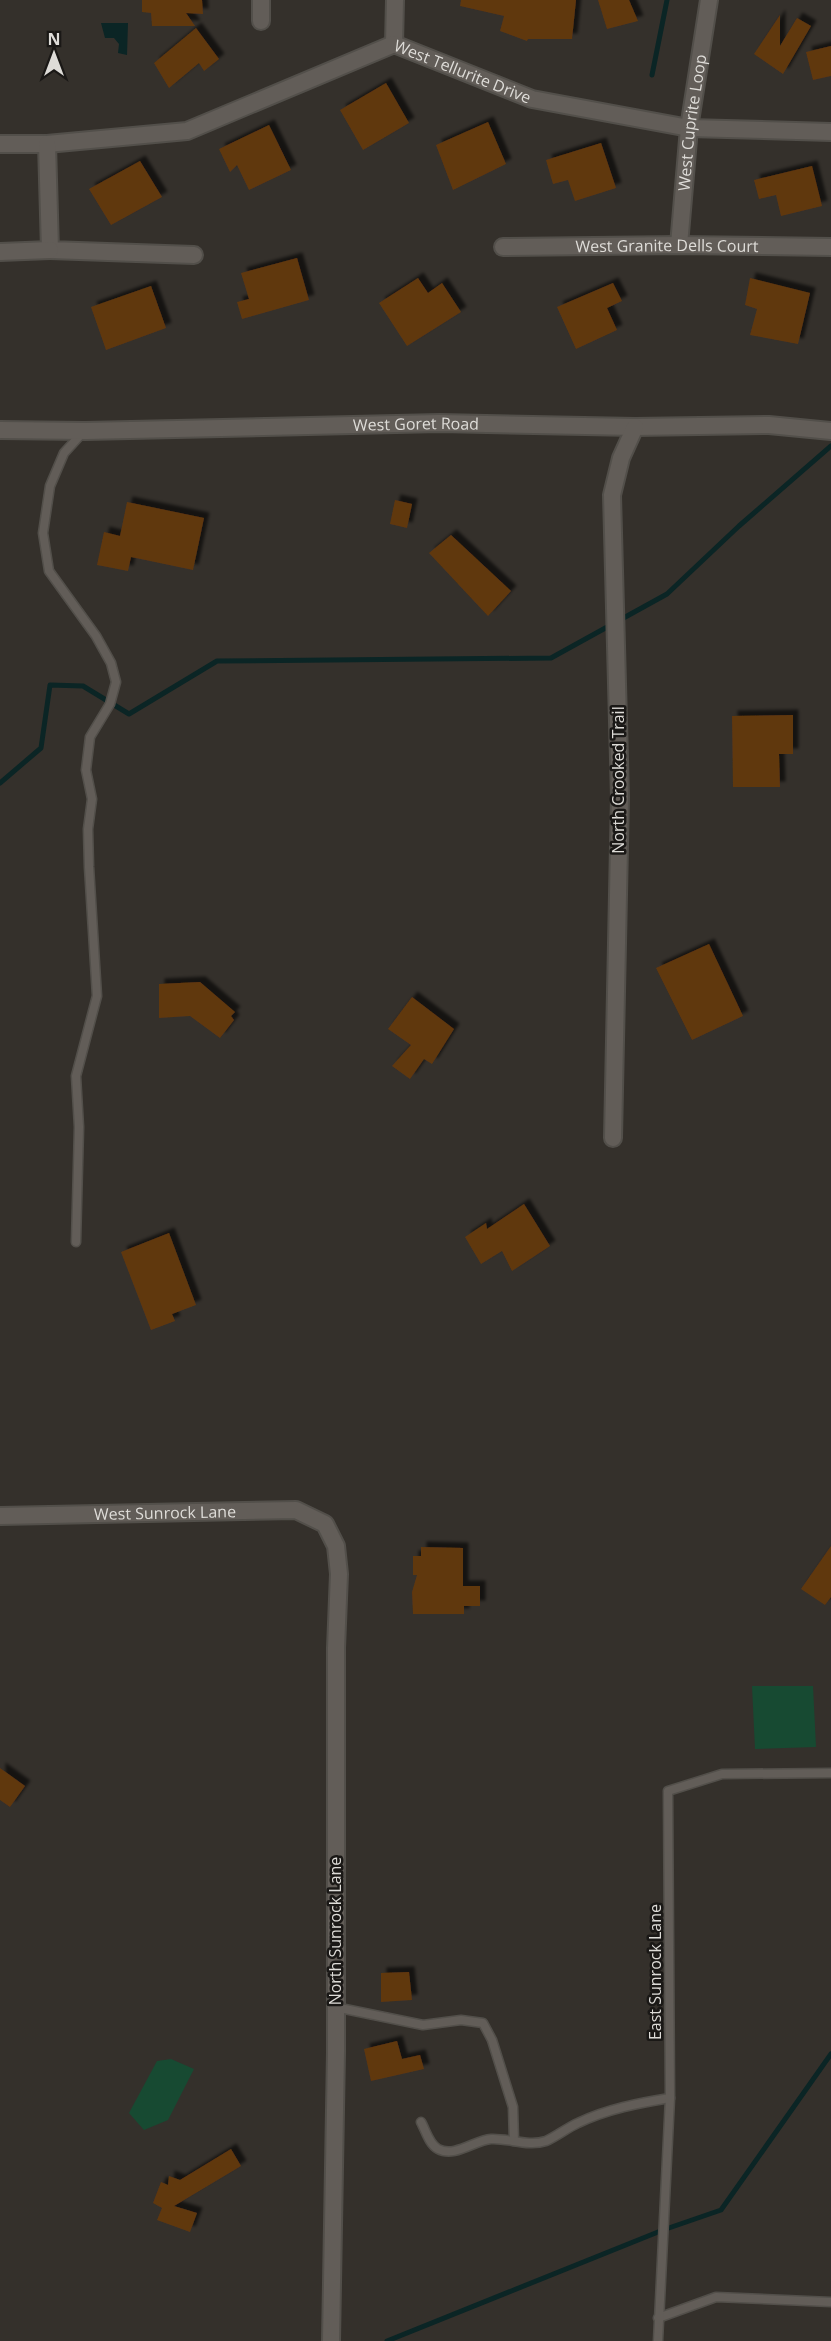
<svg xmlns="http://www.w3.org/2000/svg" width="831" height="2341" font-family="'Open Sans',sans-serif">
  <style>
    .green { fill: #174a32 }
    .water { fill: #0b2525 }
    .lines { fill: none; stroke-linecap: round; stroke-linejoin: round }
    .stream { stroke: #0b2525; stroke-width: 5 }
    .building { fill: #613711; filter: url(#shadow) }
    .service-casing { stroke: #524f4a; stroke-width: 11 }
    .minor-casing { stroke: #524f4a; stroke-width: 20 }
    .service { stroke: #625d58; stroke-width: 8 }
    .minor { stroke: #625d58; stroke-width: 16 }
    .labels { text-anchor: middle; stroke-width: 5; stroke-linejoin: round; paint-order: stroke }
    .street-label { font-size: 16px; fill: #dedcd8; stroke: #1a1816 }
  </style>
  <defs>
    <filter id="shadow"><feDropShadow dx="5.5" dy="-5.5" stdDeviation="1.5" flood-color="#0009"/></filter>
  </defs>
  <rect width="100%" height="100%" fill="#34302b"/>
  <!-- green -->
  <g class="green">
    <polygon points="752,1686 813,1686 816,1747 755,1749"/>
    <polygon points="171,2059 194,2069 168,2120 144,2130 129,2113 157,2061"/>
  </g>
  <!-- water -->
  <polygon class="water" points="101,23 128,23 127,55 118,53 119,44 114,38 105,38"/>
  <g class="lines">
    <!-- stream -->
    <g class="stream">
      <polyline points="652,75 667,0"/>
      <polyline points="0,783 41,748 50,685 83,686 129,714 217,661 551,658 667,594 739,526 831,446"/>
      <polyline points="387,2341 663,2230 721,2210 831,2054"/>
    </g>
  </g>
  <!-- building -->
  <g class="building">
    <polygon points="142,0 202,0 203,14 186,13 195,26 152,26 151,13 142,12"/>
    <polygon points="461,0 576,0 572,39 528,39 527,41 500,31 504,16 460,6"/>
    <polygon points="598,0 629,0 638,21 607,29"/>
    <polygon points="780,15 780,46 797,18 811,26 783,74 754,54"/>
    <polygon points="196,28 219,59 204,71 199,63 169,88 154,63"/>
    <polygon points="831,46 831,76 813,80 806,52"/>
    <polygon points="386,83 409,123 363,150 340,110"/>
    <polygon points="488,122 506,164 453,190 436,145"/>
    <polygon points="269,125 291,170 249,190 237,165 230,172 219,149"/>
    <polygon points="601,143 616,188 575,201 568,180 553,184 546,160"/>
    <polygon points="140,161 162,197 111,225 89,189"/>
    <polygon points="812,166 822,206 781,216 776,195 759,199 754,180"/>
    <polygon points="297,258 309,300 242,319 237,302 249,299 241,273"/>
    <polygon points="418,278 428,293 442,283 461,312 407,346 379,303"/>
    <polygon points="750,278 810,293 798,344 750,335 757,309 745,305"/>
    <polygon points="613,283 622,301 607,308 617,330 576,349 557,307"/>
    <polygon points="151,286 166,328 106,350 91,307"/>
    <polygon points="395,500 412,504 407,528 390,524"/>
    <polygon points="127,502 204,518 193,570 131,557 128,571 97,565 104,532 120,536"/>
    <polygon points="451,535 511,591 488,616 429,553"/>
    <polygon points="793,715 793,754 779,754 780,787 733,787 732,716"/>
    <polygon points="709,944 743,1016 692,1040 656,968"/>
    <polygon points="200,982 235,1012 231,1016 234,1020 220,1038 190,1016 159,1018 159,984"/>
    <polygon points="412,997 454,1029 432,1064 424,1059 410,1079 392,1066 411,1045 388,1029"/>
    <polygon points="524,1204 550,1246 512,1271 502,1251 481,1264 465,1237 486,1223 487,1229"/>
    <polygon points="169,1233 196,1305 172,1314 175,1321 151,1330 121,1252"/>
    <polygon points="831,1546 831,1597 825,1605 801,1589"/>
    <polygon points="421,1547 463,1548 463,1586 480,1586 480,1606 464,1606 464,1614 413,1614 412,1592 417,1575 413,1575 413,1556 421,1556"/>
    <polygon points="0,1768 25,1786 10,1807 0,1800"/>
    <polygon points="409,1972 412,2000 381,2002 381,1973"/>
    <polygon points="397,2041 402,2059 420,2055 424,2069 371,2081 364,2049"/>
    <polygon points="231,2149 241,2166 174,2206 197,2213 190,2232 157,2220 162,2208 153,2203 161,2182 168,2185 169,2176 180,2180"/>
  </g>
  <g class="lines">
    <!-- service casing -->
    <g class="service-casing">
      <g id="service">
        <polyline points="76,1242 79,1127 76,1076 97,996 89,867 88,829 92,799 86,770 90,737 110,704 116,682 111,663 96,636 49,571 43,533 50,486 64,453 84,431"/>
        <polyline points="335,2007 423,2025 461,2020 483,2023 492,2040 513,2107 514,2141"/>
        <path d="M421,2122C426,2131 429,2144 438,2149C455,2158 475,2140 491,2139C509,2138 528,2147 546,2141C557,2136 567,2128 578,2123C607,2109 639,2103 670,2098"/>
        <polyline points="658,2318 716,2297 831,2302"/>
        <polyline points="658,2341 670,2098 668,1791 722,1774 831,1773"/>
      </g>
    </g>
    <!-- minor casing -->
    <g class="minor-casing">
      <g id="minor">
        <polyline points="261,21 261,0"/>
        <polyline points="394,44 395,0"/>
        <path id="s1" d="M0,144H47L187,131L394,44L532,99L689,128L831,132"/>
        <polyline points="47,144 50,250 194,255"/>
        <path id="s2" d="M679,245L689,128L709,0"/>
        <path id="s3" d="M503,247L679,245L831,247"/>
        <polyline points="0,252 50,250"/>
        <path id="s4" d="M0,430L85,431L440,423L635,427L769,425L831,431"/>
        <polyline points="613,1138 620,797 612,495 621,458 635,427"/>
        <path id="s5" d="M0,1516L296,1510L325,1524L336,1546L339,1574L336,1648V2052L331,2341"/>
      </g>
    </g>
    <!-- service -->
    <use href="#service" class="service"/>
    <!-- minor -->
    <use href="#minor" class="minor"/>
  </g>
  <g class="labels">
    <!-- street labels -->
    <g class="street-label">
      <text dy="6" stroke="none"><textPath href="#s1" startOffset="486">West Tellurite Drive</textPath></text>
      <text dy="6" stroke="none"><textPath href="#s2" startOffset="123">West Cuprite Loop</textPath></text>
      <text dy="6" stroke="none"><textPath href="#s3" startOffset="164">West Granite Dells Court</textPath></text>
      <text dy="6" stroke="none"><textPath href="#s4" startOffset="416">West Goret Road</textPath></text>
      <text transform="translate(618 780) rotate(-90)" y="6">North Crooked Trail</text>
      <text dy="6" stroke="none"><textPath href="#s5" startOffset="165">West Sunrock Lane</textPath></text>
      <text transform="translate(335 1931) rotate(-90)" y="6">North Sunrock Lane</text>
      <text transform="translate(655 1972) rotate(-90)" y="6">East Sunrock Lane</text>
    </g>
  </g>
  <!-- north arrow -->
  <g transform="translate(54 54)" stroke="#1a1816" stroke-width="4.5" paint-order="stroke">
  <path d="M0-4.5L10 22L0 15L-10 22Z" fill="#dedcd8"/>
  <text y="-9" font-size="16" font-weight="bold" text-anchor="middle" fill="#dedcd8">N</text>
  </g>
</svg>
